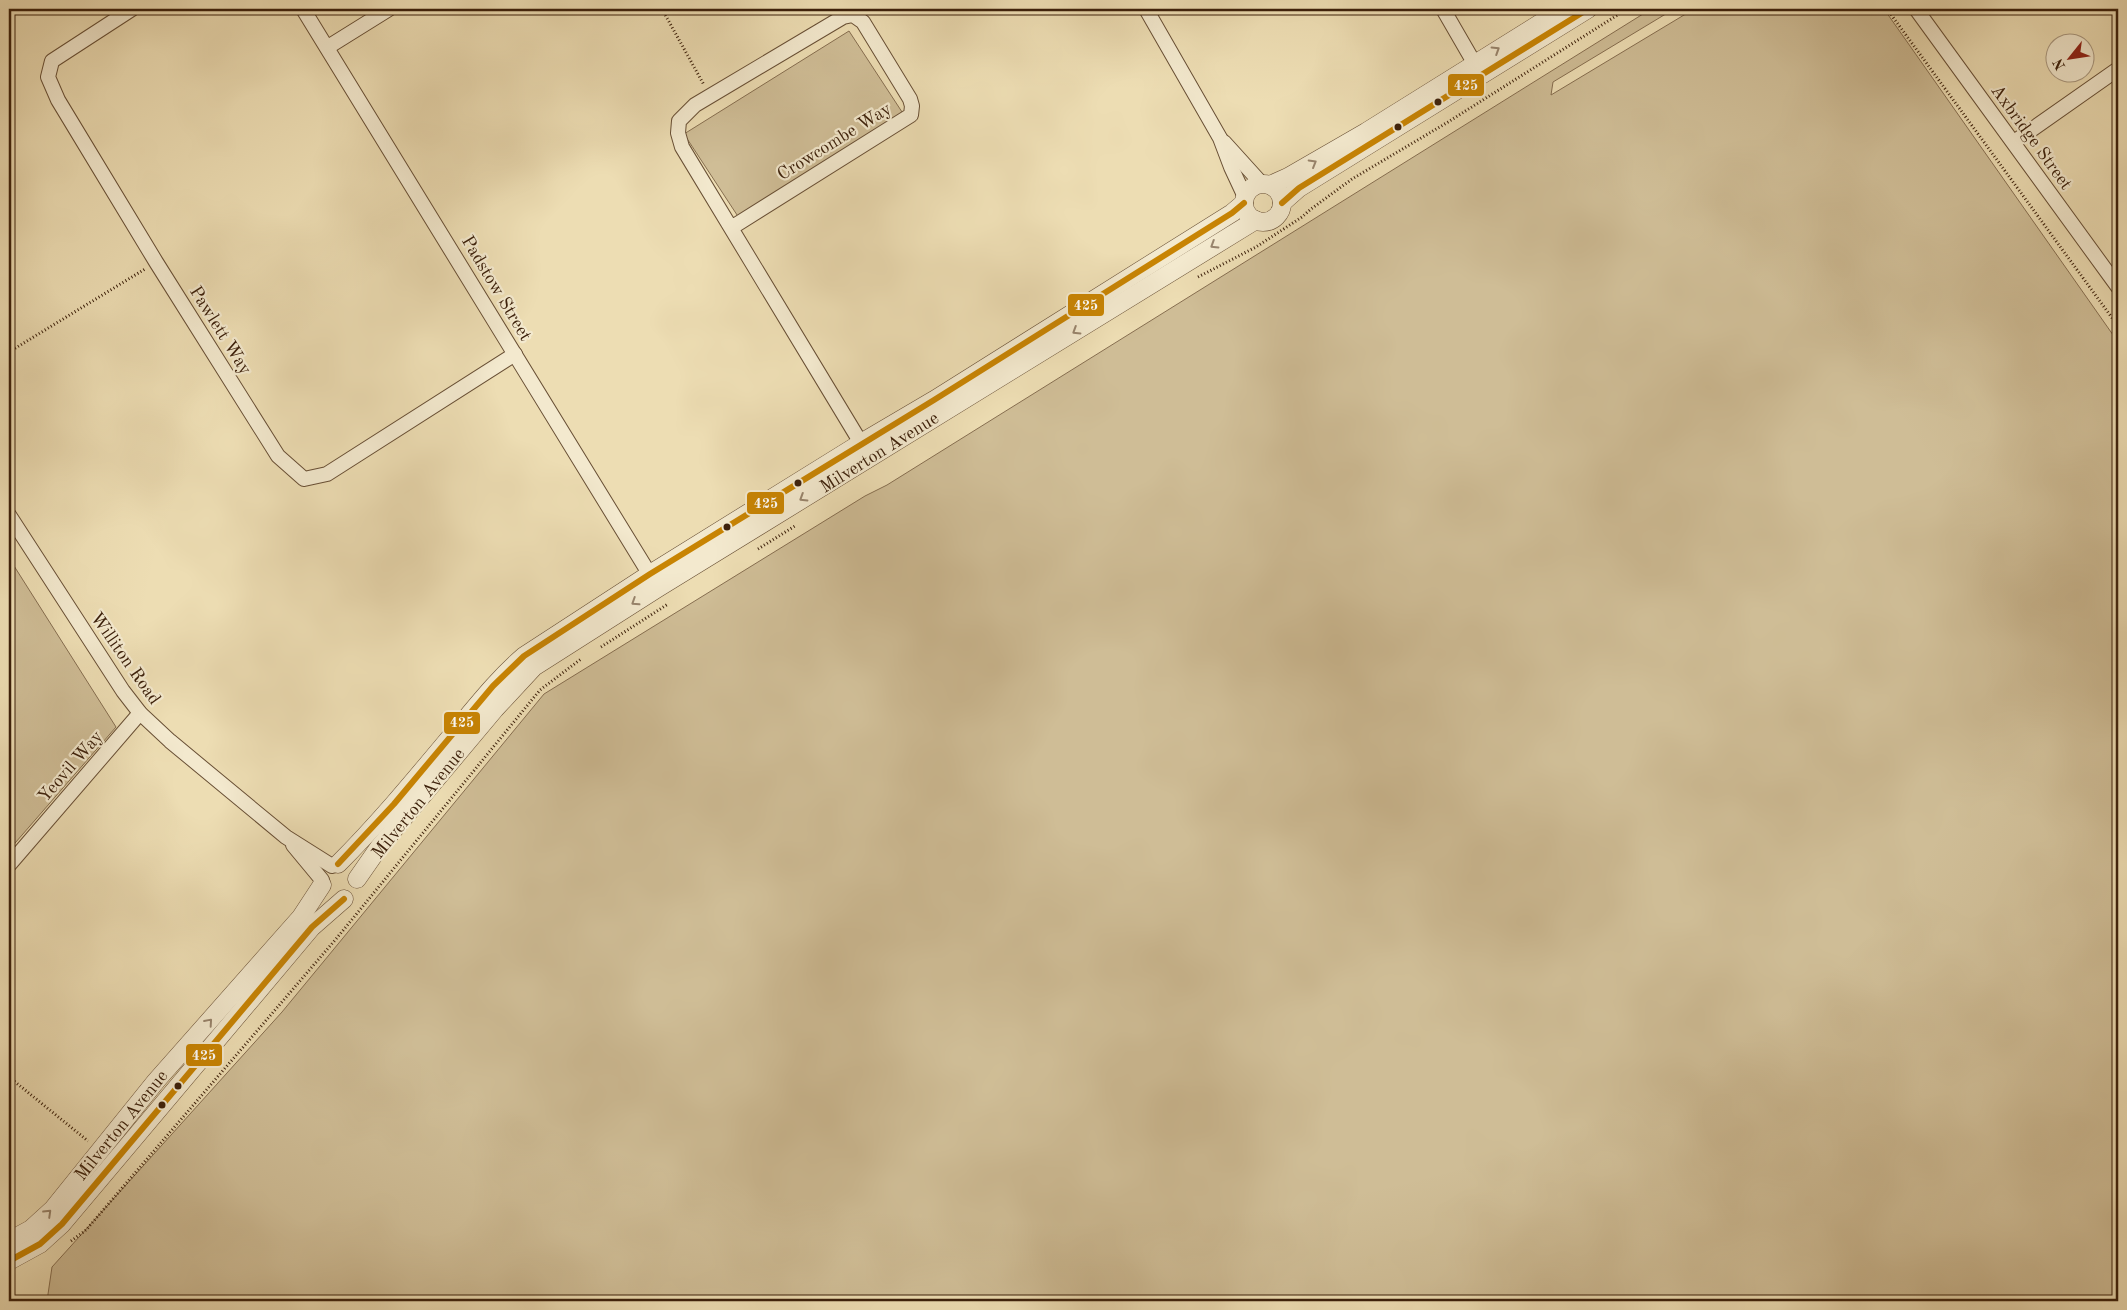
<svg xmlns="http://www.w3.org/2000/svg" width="2127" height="1310" font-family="'Old Standard TT',serif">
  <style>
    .green { fill: #cfbd96; stroke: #866e50 }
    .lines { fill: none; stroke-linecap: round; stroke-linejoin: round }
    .minor-casing { stroke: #684f35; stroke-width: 16 }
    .tertiary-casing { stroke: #684f35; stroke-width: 19 }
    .path { stroke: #3c200b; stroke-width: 3; stroke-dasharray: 1 2.5; stroke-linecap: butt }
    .minor { stroke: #f3e9ce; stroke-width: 14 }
    .tertiary { stroke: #f3e9ce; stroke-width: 18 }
    .bus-1-casing { stroke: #f3e9ce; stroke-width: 10 }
    .bus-1 { stroke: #c88403; stroke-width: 6 }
    .oneway { stroke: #98846c }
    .bus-dot { fill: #3c200b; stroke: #f3e9ce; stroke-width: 2 }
    .labels { text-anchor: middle; stroke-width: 4.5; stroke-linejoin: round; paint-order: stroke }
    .street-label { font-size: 18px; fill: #3c200b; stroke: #f3e9ce }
    .line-badge { stroke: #f3e9ce; stroke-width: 2 }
    .badge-label { font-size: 14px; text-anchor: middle; font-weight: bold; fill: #fff }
  </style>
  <rect width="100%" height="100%" fill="#edddb3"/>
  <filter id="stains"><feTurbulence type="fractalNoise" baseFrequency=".004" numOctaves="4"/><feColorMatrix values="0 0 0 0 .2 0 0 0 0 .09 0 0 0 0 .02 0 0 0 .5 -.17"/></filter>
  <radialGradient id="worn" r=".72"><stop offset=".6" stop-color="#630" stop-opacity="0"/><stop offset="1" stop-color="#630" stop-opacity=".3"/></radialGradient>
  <!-- green -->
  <g class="green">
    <polygon points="1651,9 1674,9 1553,82 1551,95 1694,9 1884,9 2118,342 2118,1301 47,1301 52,1267 282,1012 544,694 865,496 887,485"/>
    <polygon points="849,31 904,115 741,221 684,134"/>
    <polygon points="9,558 116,727 9,850"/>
  </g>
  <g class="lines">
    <!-- minor casing -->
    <g class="minor-casing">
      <g id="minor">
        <polyline points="132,9 52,61 48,77 58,100 156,262 278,456 304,479 327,474 515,354"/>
        <polyline points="303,9 655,583"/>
        <polyline points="1146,9 1220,138 1231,167 1245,197"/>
        <polyline points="1443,9 1480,73"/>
        <polyline points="1916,9 2118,287"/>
        <polyline points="328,47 389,9"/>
        <polyline points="1224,142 1262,184"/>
        <polyline points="2014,142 2118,69"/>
        <polyline points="731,228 911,115 912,106 910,99 863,22 853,15 843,17 695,105 679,121 678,133 682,147 861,443 866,450"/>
        <polyline points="9,515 123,691 140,713 170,741 286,837 332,866"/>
        <polyline points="293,845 322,880"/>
        <polyline points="9,865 140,713"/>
      </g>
    </g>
    <!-- tertiary casing -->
    <g class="tertiary-casing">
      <g id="tertiary">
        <circle cx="1263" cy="203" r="19"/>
        <polyline points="1270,185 1288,177 1366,132 1563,9"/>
        <polyline points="1282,203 1299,188 1588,9"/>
        <path d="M338,864C377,825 412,783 447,741C472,712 495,681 524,656L650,574L861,443L934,400L1232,213L1244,203"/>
        <polyline points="357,879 380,846 495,709 534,667 658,588 1256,220"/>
        <polyline points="9,1241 31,1229 53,1209 156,1081 301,917 322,885"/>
        <polyline points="9,1261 40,1244 62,1224 312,927 344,899"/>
      </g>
    </g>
    <!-- path -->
    <g class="path">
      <polyline points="662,9 704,85"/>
      <polyline points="1887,9 2118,326"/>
      <polyline points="1198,277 1256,247 1302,217 1311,209 1352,179 1448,122 1627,9"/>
      <polyline points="9,352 145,269"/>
      <polyline points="758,549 795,526"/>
      <polyline points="601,647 668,604"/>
      <polyline points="9,1077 88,1141"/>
      <polyline points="71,1241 86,1230 336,939 540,690 581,659"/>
    </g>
    <!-- minor -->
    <use href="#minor" class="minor"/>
    <!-- tertiary -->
    <use href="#tertiary" class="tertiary"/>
    <!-- bus-1 casing -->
    <g class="bus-1-casing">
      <g id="bus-1">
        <polyline points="1282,203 1299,188 1588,9"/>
        <polyline points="338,864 394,804 493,686 524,656 650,574 934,400 1232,213 1244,203"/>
        <polyline points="9,1261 40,1244 62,1224 312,927 344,899"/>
      </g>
    </g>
    <!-- bus-1 -->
    <use href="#bus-1" class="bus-1"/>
  </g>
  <!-- one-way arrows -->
  <defs><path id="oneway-chevron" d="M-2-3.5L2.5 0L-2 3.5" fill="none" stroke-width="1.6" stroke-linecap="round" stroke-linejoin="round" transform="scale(1.25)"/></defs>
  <g class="oneway">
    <use href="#oneway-chevron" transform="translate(1496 50) rotate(-32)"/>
    <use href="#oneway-chevron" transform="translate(1313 163) rotate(-30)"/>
    <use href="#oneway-chevron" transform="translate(1214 245) rotate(148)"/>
    <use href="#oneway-chevron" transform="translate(1076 331) rotate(148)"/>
    <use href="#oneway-chevron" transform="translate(803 498) rotate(148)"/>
    <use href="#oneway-chevron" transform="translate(635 602) rotate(147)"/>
    <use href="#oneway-chevron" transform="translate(209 1022) rotate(-49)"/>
    <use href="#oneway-chevron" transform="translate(48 1213) rotate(-44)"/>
  </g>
  <!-- markers -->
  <g class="bus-dot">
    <circle cx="1438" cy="102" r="4.5"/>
    <circle cx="1398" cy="127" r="4.5"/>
    <circle cx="798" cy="483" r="4.5"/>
    <circle cx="727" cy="527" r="4.5"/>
    <circle cx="178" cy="1086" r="4.5"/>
    <circle cx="162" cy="1105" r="4.5"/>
  </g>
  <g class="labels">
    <!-- street labels -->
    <g class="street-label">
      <text transform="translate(2032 137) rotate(54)" y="6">Axbridge Street</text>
      <text transform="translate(834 141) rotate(-32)" y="6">Crowcombe Way</text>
      <text transform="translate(497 288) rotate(59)" y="6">Padstow Street</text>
      <text transform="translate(221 330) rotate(58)" y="6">Pawlett Way</text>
      <text transform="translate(879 452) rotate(-32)" y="6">Milverton Avenue</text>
      <text transform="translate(126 658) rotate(55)" y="6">Williton Road</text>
      <text transform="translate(70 766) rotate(-49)" y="6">Yeovil Way</text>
      <text transform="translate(418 803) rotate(-51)" y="6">Milverton Avenue</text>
      <text transform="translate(121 1125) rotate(-51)" y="6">Milverton Avenue</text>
    </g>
  </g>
  <g class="line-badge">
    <rect x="1447" y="73" width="38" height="24" rx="5" fill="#c88403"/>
    <rect x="1067" y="293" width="38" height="24" rx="5" fill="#c88403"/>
    <rect x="746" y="491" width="39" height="24" rx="5" fill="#c88403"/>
    <rect x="443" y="711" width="38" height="24" rx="5" fill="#c88403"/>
    <rect x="185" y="1043" width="38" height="24" rx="5" fill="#c88403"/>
  </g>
  <g class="badge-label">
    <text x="1466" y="90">425</text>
    <text x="1086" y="310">425</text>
    <text x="766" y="508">425</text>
    <text x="462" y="727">425</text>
    <text x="204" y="1060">425</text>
  </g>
  <!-- margin -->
  <rect width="2127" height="1310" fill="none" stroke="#edddb3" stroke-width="30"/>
  <rect x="10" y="10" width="2107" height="1290" fill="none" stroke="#3c200b" stroke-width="2.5"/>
  <rect x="15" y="15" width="2097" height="1280" fill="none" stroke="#3c200b"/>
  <!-- north arrow -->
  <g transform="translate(2070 58) rotate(240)"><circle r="24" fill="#f3e9ce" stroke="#aa9980"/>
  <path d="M0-4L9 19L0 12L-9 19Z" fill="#8f2418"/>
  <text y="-8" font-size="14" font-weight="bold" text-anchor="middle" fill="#3c200b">N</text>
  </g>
  <rect width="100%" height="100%" filter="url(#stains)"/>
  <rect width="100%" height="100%" fill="url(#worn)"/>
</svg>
